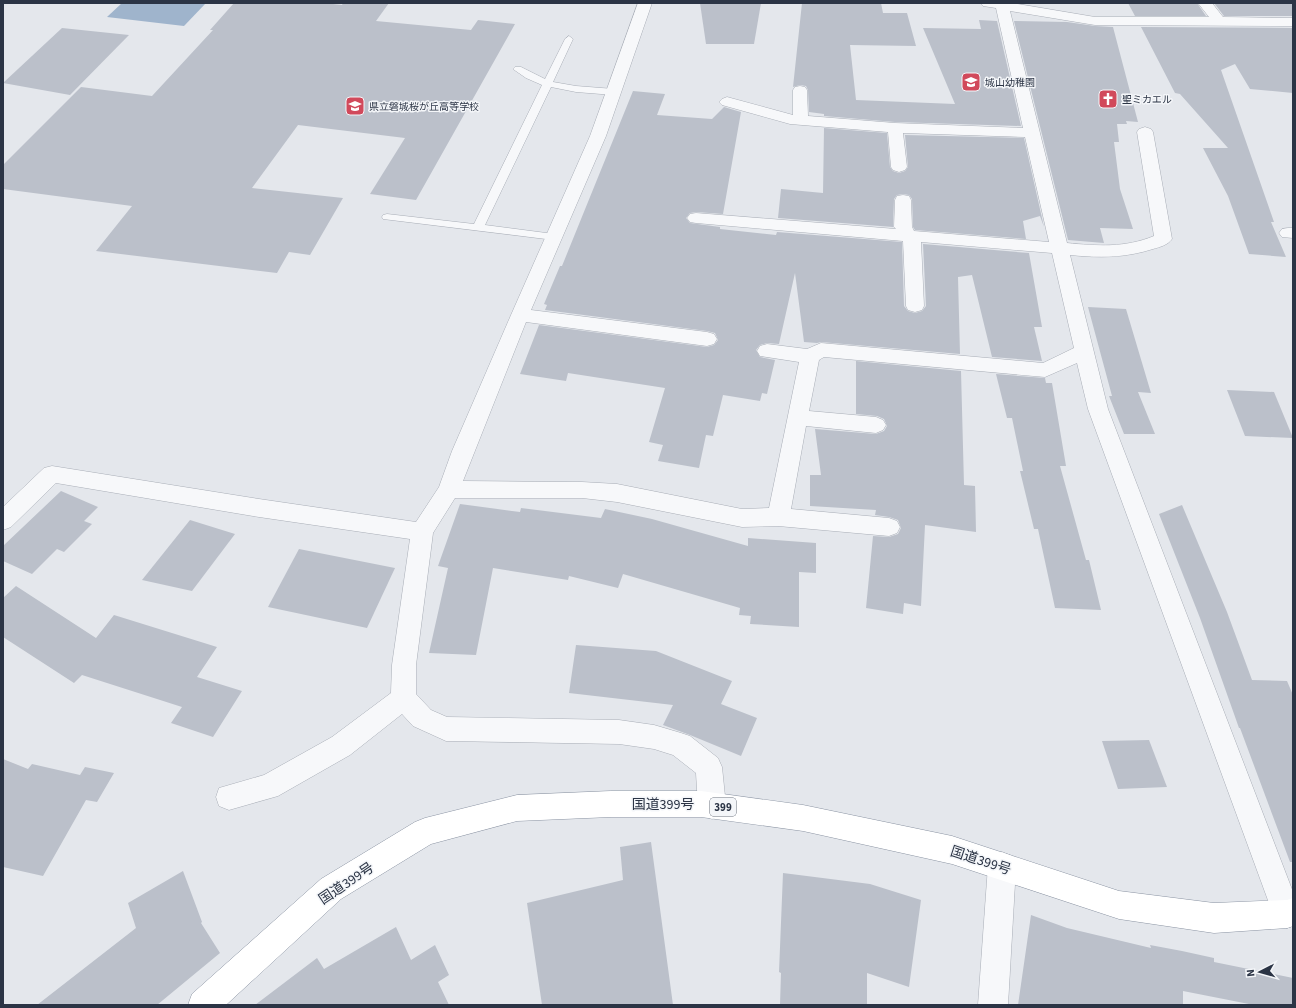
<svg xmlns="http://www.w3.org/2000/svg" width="1296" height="1008" font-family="'Source Sans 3','Noto Sans JP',sans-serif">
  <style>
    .water { fill: #9fb4cc }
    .building { fill: #bbc0ca }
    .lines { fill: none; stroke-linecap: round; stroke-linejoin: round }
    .service-casing { stroke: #a9aeb7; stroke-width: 1 }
    .minor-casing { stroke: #a9aeb7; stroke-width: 1 }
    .trunk-casing { stroke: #8b94a3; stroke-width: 1 }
    .service { fill: #f7f8fa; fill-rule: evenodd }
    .minor { fill: #f7f8fa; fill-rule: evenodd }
    .trunk { fill: #fff; fill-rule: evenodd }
    .labels { text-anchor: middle; stroke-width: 3; stroke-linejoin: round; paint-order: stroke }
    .far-poi-label { font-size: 10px; fill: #2b3445; stroke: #f4f6f9; text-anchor: start }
    .shield { fill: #f4f6f9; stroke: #676e7b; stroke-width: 1 }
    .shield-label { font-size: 11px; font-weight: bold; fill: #2b3445 }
    .near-street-label { font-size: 14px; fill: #2b3445; stroke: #f4f6f9 }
  </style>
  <rect width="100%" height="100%" fill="#e4e7ec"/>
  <!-- water -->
  <polygon class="water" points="122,3 206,3 184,26 107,17"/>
  <!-- building -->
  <g class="building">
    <polygon points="234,3 324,3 342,5 343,3 389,3 376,21 471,30 478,20 515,24 416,200 370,194 405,138 298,125 252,188 343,198 310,255 289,252 277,273 96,251 132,206 3,189 3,165 81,87 152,96 213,30 210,30"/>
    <polygon points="700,3 761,3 754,44 706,44"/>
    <polygon points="802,3 881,3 883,13 907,13 916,46 850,45 856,100 955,104 923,28 981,29 979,20 997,21 1021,126 895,122 824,116 824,114 809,112 808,90 806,86 800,85 793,87"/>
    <polygon points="1128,3 1197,3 1206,16 1135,16"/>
    <polygon points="1214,3 1293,3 1293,16 1224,16"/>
    <polygon points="1014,21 1067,22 1095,26 1113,27 1138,122 1126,121 1127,124 1117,124 1119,142 1114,142 1120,189 1133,229 1100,228 1104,243 1068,240"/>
    <polygon points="1141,27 1293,28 1293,93 1250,89 1235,64 1221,70 1274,222 1271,222 1286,257 1249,254 1228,196 1203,148 1228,148 1180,94 1175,93"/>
    <polygon points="62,28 129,35 70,95 3,83"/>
    <polygon points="633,91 665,94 657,115 712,119 724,107 741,112 723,214 696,212 690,213 686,218 690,223 720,227 720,229 776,235 777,232 902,242 904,306 908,311 915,313 922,311 926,306 923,244 1029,253 1042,327 1034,327 1042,361 992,357 972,275 958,277 960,354 821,342 817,343 804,342 795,273 779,344 767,343 760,345 756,350 760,357 775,360 767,394 762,393 760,401 723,395 713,436 706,435 699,468 658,461 663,445 649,442 665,388 568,373 566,381 520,374 539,325 707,347 714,345 718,340 715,333 707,331 545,310 547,305 544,304 560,266 562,266"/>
    <polygon points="824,128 887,133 890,167 893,171 899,173 905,171 908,167 905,135 1024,138 1044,227 1040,216 1023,221 1026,239 915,230 913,227 912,199 909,195 903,194 897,195 894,199 893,227 778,218 781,189 823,193"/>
    <polygon points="1088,307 1126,309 1151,393 1138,392 1155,434 1124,434 1109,396 1112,396"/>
    <polygon points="856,361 961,371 964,485 975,486 976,532 925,525 921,606 904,603 903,614 866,608 873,536 889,537 898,534 901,528 898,520 889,517 875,515 876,510 810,506 810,475 821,475 815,429 876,434 884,431 887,426 884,419 877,416 856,414"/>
    <polygon points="996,374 1045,378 1046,383 1052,383 1066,466 1060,466 1086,560 1089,560 1101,610 1055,608 1038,529 1034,529 1020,471 1023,471 1012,418 1007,418"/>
    <polygon points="1227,390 1274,392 1293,438 1245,436"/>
    <polygon points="61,491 98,507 84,521 92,524 64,552 57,549 32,574 3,561 3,546"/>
    <polygon points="460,504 520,512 521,508 601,518 605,509 652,519 748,546 748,538 816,543 816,573 799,572 799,627 750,624 751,616 739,615 740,608 623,574 618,588 569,576 568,580 493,568 476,655 429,653 448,568 438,566"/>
    <polygon points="1182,505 1227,612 1252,680 1287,681 1293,695 1293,862 1290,862 1240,728 1239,728 1200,618 1159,514"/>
    <polygon points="190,520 235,534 192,591 142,580"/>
    <polygon points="299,549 395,568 367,628 268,607"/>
    <polygon points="16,586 96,638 114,615 217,647 197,677 242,691 213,737 171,723 182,707 82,675 74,683 3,637 3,598"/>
    <polygon points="576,645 656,651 732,681 721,704 757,718 741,756 690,735 663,725 673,705 569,693"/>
    <polygon points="1149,740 1167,787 1118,789 1102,741"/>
    <polygon points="3,759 28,769 32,764 80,775 85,767 114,773 97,802 86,800 43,876 3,867"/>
    <polygon points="651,842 673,1005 542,1005 527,903 623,880 620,847"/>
    <polygon points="183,871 202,922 201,923 220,953 157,1005 37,1005 136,928 128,903"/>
    <polygon points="783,873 870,884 921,900 909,987 867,973 867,1005 780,1005 781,973 779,972"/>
    <polygon points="1031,915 1067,928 1151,948 1150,945 1182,951 1214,958 1214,962 1293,978 1293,1005 1254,1005 1183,991 1183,1005 1018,1005"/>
    <polygon points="396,927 411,960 435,945 449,975 438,982 449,1005 255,1005 317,958 324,969"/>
  </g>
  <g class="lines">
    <!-- service casing -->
    <g class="service-casing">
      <polygon id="service" points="569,36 573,39 553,82 576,86 614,89 619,92 614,95 576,92 551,87 485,225 554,234 558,235 560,237 558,239 554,240 383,219 382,217 383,215 387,214 474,224 542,85 526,78 513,69 515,67 521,67 545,79 565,39"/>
    </g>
    <!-- minor casing -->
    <g class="minor-casing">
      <g id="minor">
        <path d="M638,3H652L606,136L531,310L707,332L714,334L717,339L714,344L707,346L526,322L463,481L582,482L617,484L742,509L769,508L799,362L760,356L757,351L760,346L767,344L807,349L821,343L1043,363L1074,348L1052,253L921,242L924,306L922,310L915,312L908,310L906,306L903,241L696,223L690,222L687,218L690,214L696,213L896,229L894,227L895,200L897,196L903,195L909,196L911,200L912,227L914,231L1049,242L1025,137L903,133L907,167L905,170L899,172L893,170L891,167L888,132L790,124L722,105L719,102L722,99L727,97L793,115V90L795,87L800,86L805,87L807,90L808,116L895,123L1023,128L996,8L983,6L981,3H1012L1095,17H1209L1198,3H1212L1223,17L1293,18V26L1095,25L1010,11L1067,243C1097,246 1125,248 1154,236L1137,132L1139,129L1145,127L1151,129L1153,132L1172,239C1168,245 1160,247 1153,249C1125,258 1099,258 1070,255L1108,409L1293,892V926L1287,928L1277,924L1273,914L1088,409L1077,363L1045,377L824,357L819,360L809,411L876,417L883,420L886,425L883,430L876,433L806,426L791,509L889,518L897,521L900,527L897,533L889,536L778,526L742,527L617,502L582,498H455L433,533L416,665V694L431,710L447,717L619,720L654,725L681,733L690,736L718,758L722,767L726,806L722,815L712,819L702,815L698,806L696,773L673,755L654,749L619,744L446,741L413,726L402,714L350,755L278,796L229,810L219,806L216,797L219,788L264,775L332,737L391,693L392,665L410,539L259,517L56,483L11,527L3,530V507L44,468L52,466L259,499L416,522L439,487L452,451L511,315L590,136Z"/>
        <polygon points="1288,228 1293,228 1293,238 1282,237 1279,233 1282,229"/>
        <polygon points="1002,852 1012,856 1016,866 1008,1005 978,1005 988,866 992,856"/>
      </g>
    </g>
    <!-- trunk casing -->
    <g class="trunk-casing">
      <polygon id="trunk" points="611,791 701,791 803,805 952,836 1119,891 1214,903 1287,900 1293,898 1293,926 1287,928 1214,933 1119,919 952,864 803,831 701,817 611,817 517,821 431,844 341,899 226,1005 188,1005 192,994 321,879 415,822 425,818 517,795"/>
    </g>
    <!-- service -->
    <use href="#service" class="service"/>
    <!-- minor -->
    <use href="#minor" class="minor"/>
    <!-- trunk -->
    <use href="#trunk" class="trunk"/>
  </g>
  <!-- icons -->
  <defs>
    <g id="school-square" transform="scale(1)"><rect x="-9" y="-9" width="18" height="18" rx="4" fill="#d1495b" stroke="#f4f6f9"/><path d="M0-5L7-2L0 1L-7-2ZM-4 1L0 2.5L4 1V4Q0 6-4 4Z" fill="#fff"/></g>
    <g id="church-square" transform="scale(1)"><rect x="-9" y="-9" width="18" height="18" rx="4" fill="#d1495b" stroke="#f4f6f9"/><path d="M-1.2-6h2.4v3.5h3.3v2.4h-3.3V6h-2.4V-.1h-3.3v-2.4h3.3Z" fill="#fff"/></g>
  </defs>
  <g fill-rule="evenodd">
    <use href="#school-square" x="971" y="82"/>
    <use href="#church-square" x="1108" y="99"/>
    <use href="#school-square" x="355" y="106"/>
  </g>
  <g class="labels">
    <!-- far-poi labels -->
    <g class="far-poi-label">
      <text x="985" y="86">城山幼稚園</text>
      <text x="1122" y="103">聖ミカエル</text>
      <text x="369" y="110">県立磐城桜が丘高等学校</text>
    </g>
    <!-- shield labels -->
    <rect class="shield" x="710" y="798" width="26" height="18" rx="3"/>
    <g class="shield-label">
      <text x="723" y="811">399</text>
    </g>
    <!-- near-street labels -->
    <g class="near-street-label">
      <text x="663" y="809">国道399号</text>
      <text transform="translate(981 860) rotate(18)" y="5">国道399号</text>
      <text transform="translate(346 883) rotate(-34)" y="5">国道399号</text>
    </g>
  </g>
  <!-- border -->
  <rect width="1296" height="1008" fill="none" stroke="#2b3445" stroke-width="8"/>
  <!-- north arrow -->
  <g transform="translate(1260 972) rotate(264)" stroke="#f4f6f9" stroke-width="3" paint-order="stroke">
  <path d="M0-3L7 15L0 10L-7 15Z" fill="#2b3445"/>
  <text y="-6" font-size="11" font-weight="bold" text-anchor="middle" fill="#2b3445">N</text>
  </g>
</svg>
